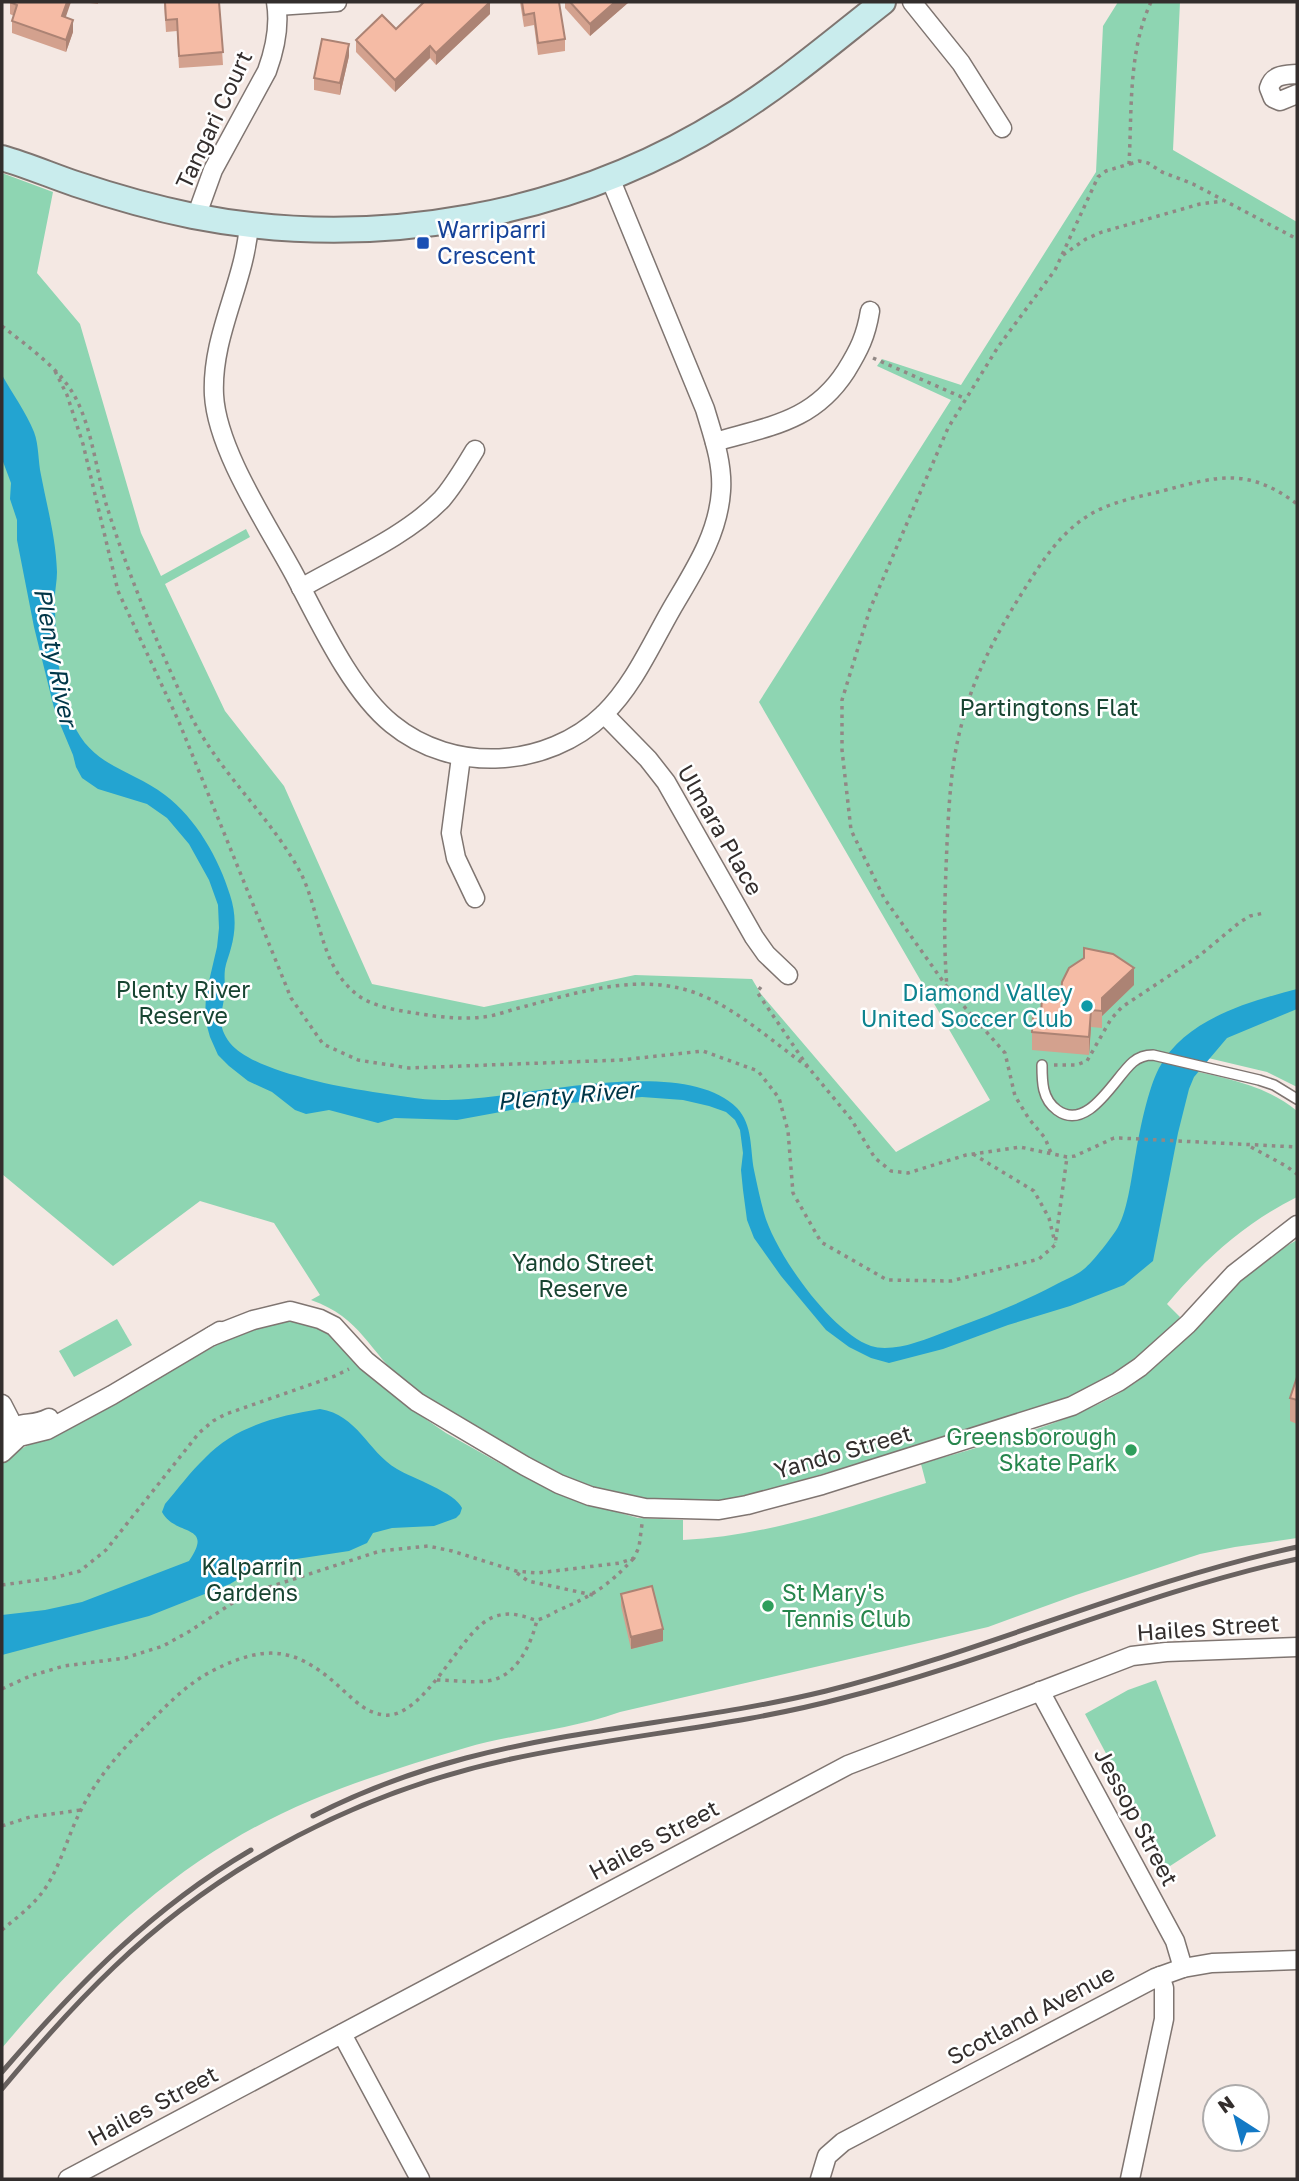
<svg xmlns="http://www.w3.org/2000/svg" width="1299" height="2181" font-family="'Golos Text',sans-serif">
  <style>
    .green { fill: #8ed5b2 }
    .water { fill: #23a4d1 }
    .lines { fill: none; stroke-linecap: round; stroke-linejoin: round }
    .lane-casing { stroke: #7f7571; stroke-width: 12 }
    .street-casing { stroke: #7f7571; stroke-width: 21 }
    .secondary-casing { stroke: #7f7571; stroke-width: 28 }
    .path { stroke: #918885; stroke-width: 3.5; stroke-dasharray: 3.5 5; stroke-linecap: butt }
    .lane { stroke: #fff; stroke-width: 9 }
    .street { stroke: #fff; stroke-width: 18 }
    .secondary { stroke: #c9eced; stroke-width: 24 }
    .rail { stroke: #696260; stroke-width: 5 }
    .wall { fill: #d3a18e }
    .shaded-wall { fill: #ac8374 }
    .building { fill: #f5bba5; stroke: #ac8374; stroke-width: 2 }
    .transit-dot { fill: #1a4fb4; stroke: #fff; stroke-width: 2.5 }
    .culture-dot { fill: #0f9aa8; stroke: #fff; stroke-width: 2.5 }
    .leisure-dot { fill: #2e9e5b; stroke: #fff; stroke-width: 2.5 }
    .labels { text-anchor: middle; stroke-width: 5; stroke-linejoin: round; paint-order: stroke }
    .street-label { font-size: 23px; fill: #332e2d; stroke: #fff }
    .transit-label { font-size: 23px; fill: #164399; stroke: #fff; text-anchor: start }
    .park-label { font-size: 23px; fill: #174431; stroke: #fff }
    .culture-label { font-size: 23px; fill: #0d838f; stroke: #fff; text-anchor: end }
    .leisure-label { font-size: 23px; fill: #27864d; stroke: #fff; text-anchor: end }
    .water-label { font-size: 24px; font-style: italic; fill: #003648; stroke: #fff }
  </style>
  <rect width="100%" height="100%" fill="#f4e8e3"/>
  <!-- green -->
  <g class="green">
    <path d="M1118,2H1180L1173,150L1297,222V1087L1267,1072L1187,1053L1177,1067C1218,1077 1264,1083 1297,1111V1197C1245,1223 1204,1260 1167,1304L1180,1317C1160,1348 1113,1377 1080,1393C1039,1413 992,1422 949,1436C904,1450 858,1464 812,1477C779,1487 744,1499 709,1501C660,1504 610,1496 565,1476C537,1463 512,1447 486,1433C459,1417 429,1402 405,1382C368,1351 362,1318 311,1300L320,1295L274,1223L200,1201L113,1266L2,1174V173L53,192L37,273L80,324L141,533L161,576L246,529L250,537L165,584L225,711L284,786L372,984L484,1007L635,975L752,979L761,994L896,1152L990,1100L759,702L951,400L877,366L882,359L961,385L1096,172L1103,26Z"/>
    <path d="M1297,1240V1538L1235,1547L1200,1554L1076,1595L988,1627L620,1712C570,1730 516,1733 465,1748C384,1772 301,1798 229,1842C143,1893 66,1972 2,2048V1459L251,1327L286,1316L330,1329L405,1405L446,1433L501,1464L556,1492L595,1506L638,1518L683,1520V1540C767,1536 846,1508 926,1483L921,1464C989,1443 1087,1421 1143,1377C1197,1334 1236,1273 1297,1240Z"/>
    <polygon points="117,1319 132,1345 74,1377 59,1351"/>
    <polygon points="1156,1680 1216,1836 1167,1868 1085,1714 1128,1690"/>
  </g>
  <!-- water -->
  <g class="water">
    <path d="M2,375C12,393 26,412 34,432C39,445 38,461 41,475C47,507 56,538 57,572C57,583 54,593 55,604C55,640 59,690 73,723C92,767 131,769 165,795C196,818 219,859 230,895C236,913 236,930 231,948C229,956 226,962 225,969C224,977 225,984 225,991C223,1013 215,1023 230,1043C246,1062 285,1073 308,1079C330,1085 350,1088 373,1092C398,1095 423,1101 448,1100C520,1100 682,1053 737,1108C753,1125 750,1149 754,1170C757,1184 760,1199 764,1213C775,1253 831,1332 871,1346C883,1350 902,1347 914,1343C928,1339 941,1333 955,1328C990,1315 1023,1302 1055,1285C1064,1280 1076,1276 1084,1269C1092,1263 1113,1236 1118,1227C1128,1210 1132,1173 1136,1152C1140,1129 1148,1089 1159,1068C1185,1019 1248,1002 1297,989V1009L1227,1038L1194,1077L1189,1089L1178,1133L1153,1261L1124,1285L1070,1306L1008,1325L943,1349L889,1363L871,1358L849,1347L826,1330L781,1276L754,1238L747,1220L743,1190L741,1170L743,1153L740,1130L735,1120L726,1112L709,1106L683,1100L642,1097L533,1106L457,1120L395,1118L378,1123L329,1110L306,1114L295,1110L272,1092L248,1081L229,1066L218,1055L210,1037L205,1019L206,994L217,947L219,928L218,905L209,880L189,844L167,818L147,804L98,789L82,778L76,767L73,755L55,712L34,627L17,540V520L10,499L11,483L2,459Z"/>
    <path d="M320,1409C358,1415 367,1451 397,1469C412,1478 456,1493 462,1508L460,1514L456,1518L434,1526L392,1528L373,1533L367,1543L349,1551L263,1564L230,1584L149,1616L2,1655V1615L45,1610L82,1602L189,1561C215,1523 175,1537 162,1512L165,1504C178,1489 190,1472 205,1458C235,1426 278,1416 320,1409Z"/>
  </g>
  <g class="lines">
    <!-- lane casing -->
    <g class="lane-casing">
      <path id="lane" d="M1042,1065C1042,1082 1042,1099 1057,1110C1088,1133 1115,1077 1133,1062C1139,1057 1146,1055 1153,1055L1259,1080L1274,1085L1297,1099"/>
    </g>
    <!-- street casing -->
    <g class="street-casing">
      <g id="street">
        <polyline points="912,2 961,63 1002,128"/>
        <polyline points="277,6 337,2"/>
        <path d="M1297,74C1285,75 1273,74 1269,88L1273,98L1280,101L1297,94"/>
        <path d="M196,217L213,170L267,71C275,49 280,25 276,2"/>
        <path d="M249,224C245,283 211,335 214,395C217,450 267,524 294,574C319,621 351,691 392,724C453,774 547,769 604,714C633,686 651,645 671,610C693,572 718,536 721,491C723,463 713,436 705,409L610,178"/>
        <path d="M715,442C769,426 813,422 846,371C859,350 866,336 870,311"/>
        <path d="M301,588C346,562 407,536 442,499C455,484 465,466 475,450"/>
        <polyline points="604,714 648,759 666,782 754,937 766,954 788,975"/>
        <polyline points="461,757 451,833 456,858 475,898"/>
        <polyline points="212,1336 253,1320 290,1311 320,1319 334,1326 366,1361 417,1402 525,1466 559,1484 590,1496 645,1508 719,1510 747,1505 822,1485 1072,1406 1118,1382 1140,1367 1188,1324 1234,1274 1297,1225"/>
        <polyline points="2,1404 18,1435"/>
        <path d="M2,1438C22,1416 27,1429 49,1418"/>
        <polyline points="2,1453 19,1437 47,1430 112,1395 220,1331"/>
        <polyline points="1040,1691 1175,1941 1183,1968"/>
        <polyline points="342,2034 420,2179"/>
        <polyline points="68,2179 848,1765 1132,1656 1166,1652 1297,1647"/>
        <polyline points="820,2179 827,2156 843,2142 1155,1978 1183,1968 1212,1963 1297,1960"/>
        <polyline points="1130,2179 1164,2019 1164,1988 1160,1976"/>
      </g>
    </g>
    <!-- secondary casing -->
    <g class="secondary-casing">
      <path id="secondary" d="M2,158C27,165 52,176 76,184C115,197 154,208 193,216C375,252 570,216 726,119C782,85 832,42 883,2"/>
    </g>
    <!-- path -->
    <g class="path">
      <path d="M1151,2C1128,51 1132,111 1129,164L1106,171L1098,177L1055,270L998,347L948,428L870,609L842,700V750L851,830L884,898L947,987C943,940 945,891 947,844C949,803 951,762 962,723C973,677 997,633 1022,593C1041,563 1060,532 1091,514C1113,501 1139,497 1162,491C1218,476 1248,467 1297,504"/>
      <polyline points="1130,164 1139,161 1148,163 1162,172 1193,184 1297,239"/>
      <polyline points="1063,255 1086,239 1102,232 1200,204 1223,201"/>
      <path d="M2,326C27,346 58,367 74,395C93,429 96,473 108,510C130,579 159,648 190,714C218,771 267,813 298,868C321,908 317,961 355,993C369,1005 390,1009 408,1012C432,1016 459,1020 483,1017C495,1016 507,1011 519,1008C568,995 624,977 674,987C724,996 767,1038 808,1067"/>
      <polyline points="873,358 966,399"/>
      <polyline points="55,371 67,395 83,444 118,591 179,722 291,998 323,1044 358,1060 409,1068 621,1060 703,1051 758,1071 779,1098 788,1131 793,1193 821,1242 887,1280 951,1281 1039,1259 1055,1245 1067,1157"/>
      <polyline points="761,987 757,992 808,1067 851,1119 875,1158 891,1171 908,1173 966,1155 1020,1147 1067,1157 1075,1156 1114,1138 1120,1138 1297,1147"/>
      <polyline points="947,987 1005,1053 1015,1096 1029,1119 1045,1138 1051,1153"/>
      <polyline points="1054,1065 1076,1065 1087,1061 1111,1019 1122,1007 1199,956 1240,922 1250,916 1264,913"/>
      <polyline points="1251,1147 1286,1166 1297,1174"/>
      <polyline points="973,1154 1034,1191 1049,1218 1055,1243"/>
      <polyline points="517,1573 528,1581 593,1595"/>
      <polyline points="2,1585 53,1578 80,1571 106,1550 199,1433 213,1421 226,1414 335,1376 349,1369"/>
      <path d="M437,1680C453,1680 471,1683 487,1681C516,1678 531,1645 537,1620"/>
      <polyline points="2,1689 30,1676 64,1666 125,1658 163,1646 190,1631 237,1600 257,1591 380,1551 428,1546 452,1551 516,1571 537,1573 620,1563 634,1558 639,1547 642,1524"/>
      <polyline points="2,1826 30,1817 81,1810"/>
      <path d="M2,1930C15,1919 30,1908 41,1894C60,1870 67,1836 82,1808C101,1771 128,1743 158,1714C174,1698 191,1682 212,1671C269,1642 298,1648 344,1691C356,1702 367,1713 384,1715C421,1719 456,1644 482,1624C494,1614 508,1612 522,1616C527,1617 533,1620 537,1620C543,1619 551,1614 557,1611C593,1595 606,1588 634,1558"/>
    </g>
    <!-- lane -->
    <use href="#lane" class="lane"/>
    <!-- street -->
    <use href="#street" class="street"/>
    <!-- secondary -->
    <use href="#secondary" class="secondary"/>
    <!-- rail -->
    <g class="rail">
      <path d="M313,1816C362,1791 413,1772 466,1758C584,1727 707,1720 826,1691C985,1651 1136,1582 1297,1547"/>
      <path d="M2,2072C77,1985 152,1908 251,1850"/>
      <path d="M2,2089C37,2047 74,2005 114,1967C224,1862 362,1791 511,1759C621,1735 734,1727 843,1698C997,1659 1142,1593 1297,1559"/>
    </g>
  </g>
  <!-- wall -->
  <g class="wall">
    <polygon points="10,2 66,17 73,32 66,52 12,33 12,21 14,16 10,14"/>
    <polygon points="81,2 98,2 98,4"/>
    <polygon points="164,2 219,2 223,65 179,68 177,31 166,32"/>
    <polygon points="520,2 559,2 565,39 565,51 538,55 534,25 524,27"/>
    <polygon points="565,2 629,2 590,36 565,8"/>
    <polygon points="490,14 436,65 430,58 395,92 356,52 356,40 396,29"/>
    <polygon points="349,56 340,95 314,90 314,78"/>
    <polygon points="1134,985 1102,1016 1102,1028 1091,1027 1089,1055 1032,1050 1032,1032 1041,1016"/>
    <polygon points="1297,1377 1297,1424 1290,1421 1290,1398"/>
    <polygon points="621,1594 663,1641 631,1649 621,1606"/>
  </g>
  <!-- shaded-wall -->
  <g class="shaded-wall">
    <polygon points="67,2 71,2 62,28 62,16"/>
    <polygon points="490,2 490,14 436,65 436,53"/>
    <polygon points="615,2 629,2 590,36 590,24"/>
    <polygon points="73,20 73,32 66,52 66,40"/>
    <polygon points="349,44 349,56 340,95 340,83"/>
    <polygon points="430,46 430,58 395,92 395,80"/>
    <polygon points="1134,968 1134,985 1102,1016 1102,1028 1102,998"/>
    <polygon points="1091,1010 1091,1027 1089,1055 1089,1037"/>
    <polygon points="663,1629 663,1641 631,1649 631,1637"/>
  </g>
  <!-- building -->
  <g class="building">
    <polygon points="10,2 67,2 62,16 73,20 66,40 12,21 17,5"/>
    <polygon points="165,2 219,2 223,52 179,56 177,19 166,20"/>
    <polygon points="424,2 490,2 436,53 430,46 395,80 356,40 382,15 396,29"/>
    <polygon points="522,2 559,2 565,39 538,43 534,13 524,15"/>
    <polygon points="570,2 615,2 590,24"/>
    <polygon points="322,39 349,44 340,83 314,78"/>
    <polygon points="1084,948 1113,954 1134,968 1102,998 1102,1011 1091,1010 1089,1037 1032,1032 1033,1016 1041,1016 1042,996 1061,997 1062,982 1069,968 1084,958"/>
    <polygon points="1297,1377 1297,1400 1290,1398"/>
    <polygon points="652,1586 663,1629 631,1637 621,1594"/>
  </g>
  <!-- markers -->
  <rect class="transit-dot" x="416" y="236" width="14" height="14" rx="3.5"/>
  <circle class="culture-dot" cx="1087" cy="1006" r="7"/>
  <g class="leisure-dot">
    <circle cx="1131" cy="1450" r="7"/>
    <circle cx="768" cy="1606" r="7"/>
  </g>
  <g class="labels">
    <!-- street labels -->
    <g class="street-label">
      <text transform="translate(214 120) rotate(-65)" y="8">Tangari Court</text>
      <text transform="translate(720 830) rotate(60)" y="8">Ulmara Place</text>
      <text transform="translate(843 1452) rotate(-16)" y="8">Yando Street</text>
      <text transform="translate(1208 1628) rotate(-4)" y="8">Hailes Street</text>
      <text transform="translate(1136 1817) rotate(62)" y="8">Jessop Street</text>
      <text transform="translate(654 1840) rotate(-28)" y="8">Hailes Street</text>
      <text transform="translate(1031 2015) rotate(-28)" y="8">Scotland Avenue</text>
      <text transform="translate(153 2106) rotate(-28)" y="8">Hailes Street</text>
    </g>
    <!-- transit labels -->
    <g class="transit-label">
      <text x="437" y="238">Warriparri<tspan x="437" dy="26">Crescent</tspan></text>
    </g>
    <!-- park labels -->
    <g class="park-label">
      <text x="1049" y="716">Partingtons Flat</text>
      <text x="183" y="998">Plenty River<tspan x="183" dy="26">Reserve</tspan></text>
      <text x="583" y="1271">Yando Street<tspan x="583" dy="26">Reserve</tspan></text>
      <text x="252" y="1575">Kalparrin<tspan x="252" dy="26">Gardens</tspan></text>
    </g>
    <!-- culture labels -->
    <g class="culture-label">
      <text x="1073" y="1001">Diamond Valley<tspan x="1073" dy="26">United Soccer Club</tspan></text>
    </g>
    <!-- leisure labels -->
    <g class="leisure-label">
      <text x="1117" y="1445">Greensborough<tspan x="1117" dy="26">Skate Park</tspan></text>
      <text x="782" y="1601" text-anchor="start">St Mary's<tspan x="782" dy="26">Tennis Club</tspan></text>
    </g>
    <!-- water labels -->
    <g class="water-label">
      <text transform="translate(55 657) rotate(79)" y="8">Plenty River</text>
      <text transform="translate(567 1096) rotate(-5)" y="8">Plenty River</text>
    </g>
  </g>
  <!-- border -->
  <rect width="1299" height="2181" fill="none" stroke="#332e2d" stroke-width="7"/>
  <!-- north arrow -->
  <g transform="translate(1236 2118) rotate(324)"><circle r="33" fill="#ffffff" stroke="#adabab" stroke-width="2"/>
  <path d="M0-5L12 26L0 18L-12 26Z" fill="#1379c5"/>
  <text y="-10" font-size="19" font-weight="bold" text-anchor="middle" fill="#332e2d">N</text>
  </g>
</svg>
